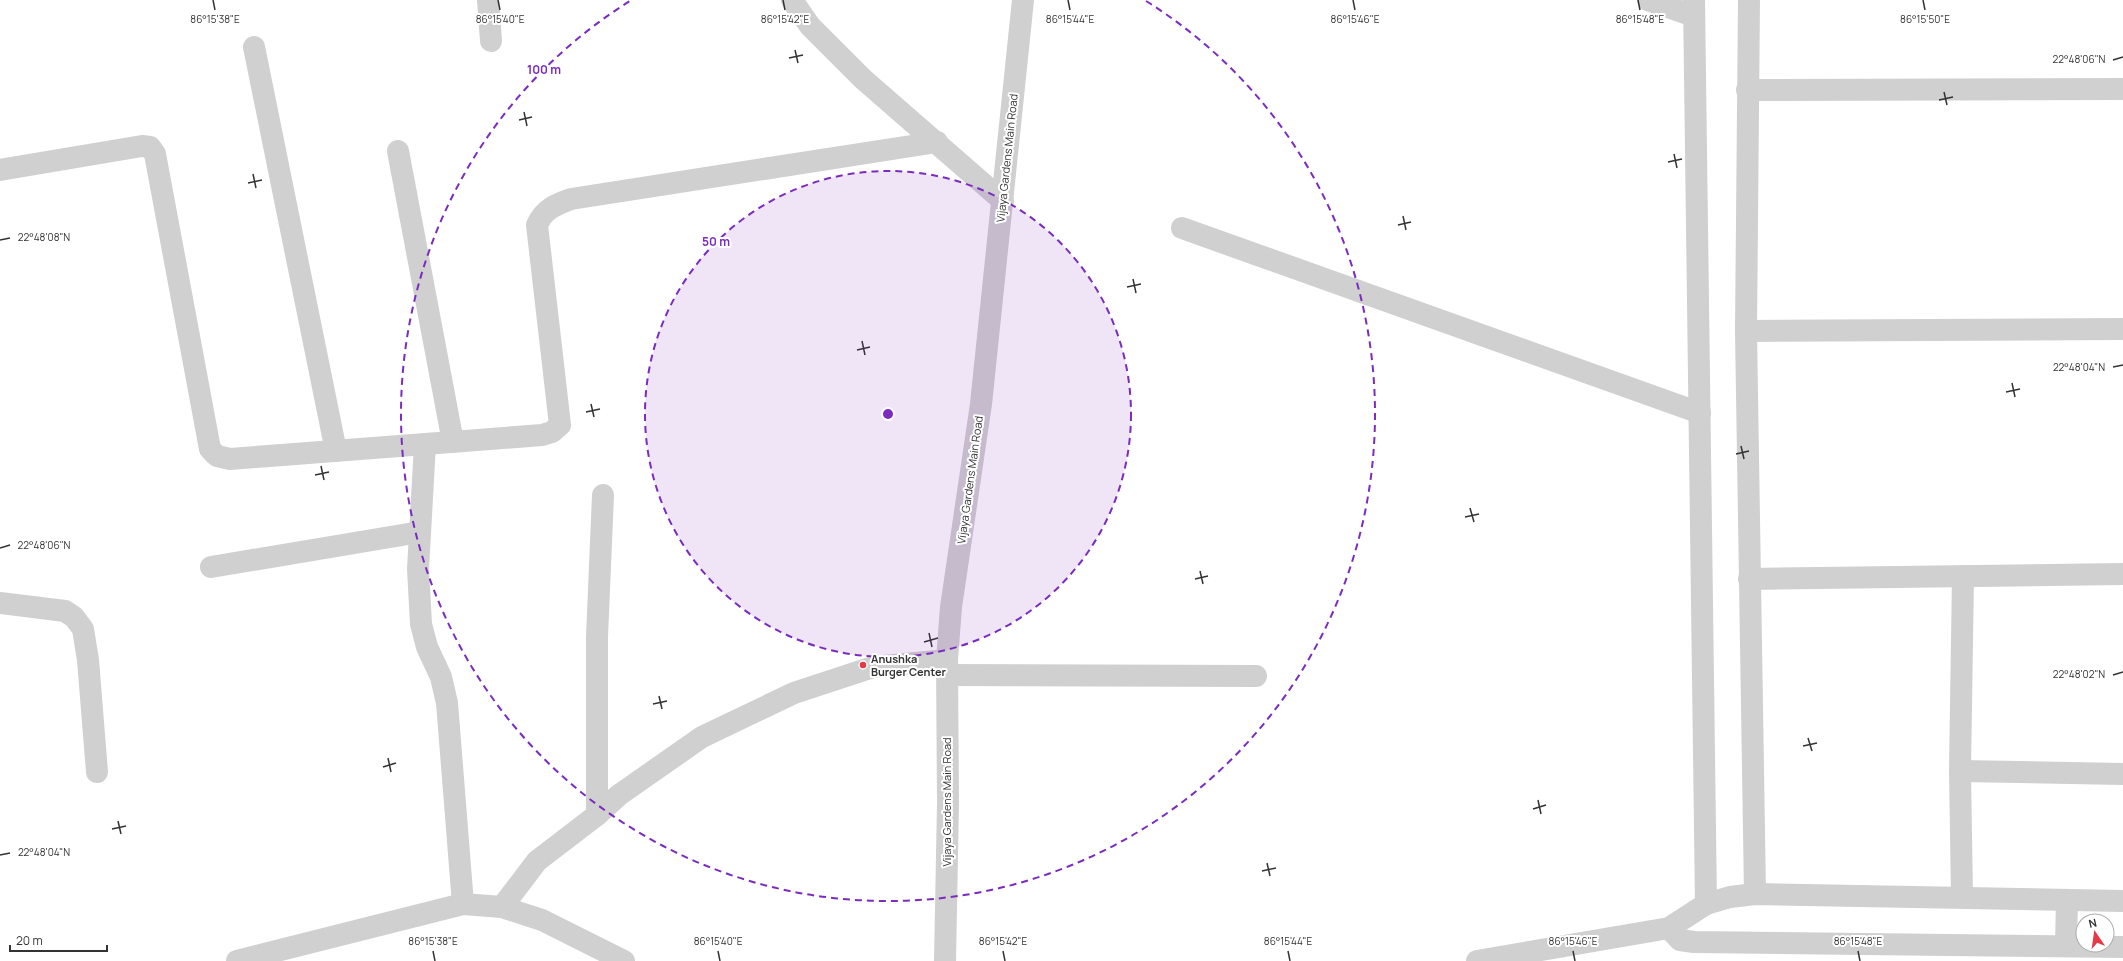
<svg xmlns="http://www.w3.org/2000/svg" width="2123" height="961" font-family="Manrope,sans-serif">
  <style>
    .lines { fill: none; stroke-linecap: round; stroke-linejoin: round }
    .minor { stroke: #d0d0d0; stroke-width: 22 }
    .ticks { fill: none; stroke: #333; stroke-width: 1.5 }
    .ring { fill: none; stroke: #7b2cbf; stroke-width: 2; stroke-dasharray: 7 5 }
    .poi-dot { fill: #e63946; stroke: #fff; stroke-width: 1.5 }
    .labels { text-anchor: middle; stroke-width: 4; stroke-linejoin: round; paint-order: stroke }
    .street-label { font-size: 11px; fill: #333; stroke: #fff }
    .poi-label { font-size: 11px; font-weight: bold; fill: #333; stroke: #fff; text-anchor: start }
    .ticks-label { font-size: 10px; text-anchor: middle; fill: #333; stroke: #fff; stroke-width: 4; stroke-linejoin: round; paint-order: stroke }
    .centre { fill: #7b2cbf; stroke: #fff; stroke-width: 2 }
    .ring-label { font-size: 12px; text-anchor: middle; font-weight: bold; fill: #7b2cbf; stroke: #fff; stroke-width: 4; stroke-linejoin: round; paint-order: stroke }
  </style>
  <rect width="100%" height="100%" fill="#fff"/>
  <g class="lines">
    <!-- minor -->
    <g class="minor">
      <polyline points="488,0 491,41"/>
      <polyline points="792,0 810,26 863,79 1003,201"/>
      <polyline points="1648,0 1694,16"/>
      <polyline points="1694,0 1706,904"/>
      <polyline points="1749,0 1746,331 1755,894"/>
      <polyline points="254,47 336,451"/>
      <polyline points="1747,90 2123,89"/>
      <polyline points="398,151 453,442"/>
      <path d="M0,170L142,146L150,147L155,154L210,449L217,456L230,459L542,435L552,432L560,425L537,225C544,209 555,205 571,199L937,142"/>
      <polyline points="1182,228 1700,413"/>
      <polyline points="1746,331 2123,329"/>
      <polyline points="425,444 418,569 421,624 427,647 441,677 447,703 463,904"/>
      <polyline points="211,567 420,532"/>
      <polyline points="1749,579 2123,574"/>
      <polyline points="0,603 65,611 74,617 83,629 88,660 97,772"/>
      <polyline points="947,675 1256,676"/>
      <polyline points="1960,771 2123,774"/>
      <polyline points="597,815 597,637 603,495"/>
      <polyline points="1962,897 1960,771 1963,576"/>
      <polyline points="502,907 537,861 597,815 619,795 702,737 794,693 873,667 947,660"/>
      <polyline points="1669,928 1680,940 1694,942 2123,947"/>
      <polyline points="2066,946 2067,900"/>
      <polyline points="237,961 463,904 502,907 542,920 624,961"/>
      <polyline points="945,961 948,803 947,660 951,607 981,404 1023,0"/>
      <polyline points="1477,961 1669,928 1706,904 1730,897 1755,894 2123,901"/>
    </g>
  </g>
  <!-- ticks -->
  <path class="ticks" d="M213,0L215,10M498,0L500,10M783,0L785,10M1068,0L1070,10M1353,0L1355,10M1638,0L1640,10M1923,0L1925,10M795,50L798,63M789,58L803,55M2113,60L2123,57M1944,92L1947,105M1939,100L1953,97M524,112L527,126M519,120L532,117M1674,154L1677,168M1668,162L1682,159M253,174L256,188M248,183L262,180M1403,216L1406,230M1398,225L1411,222M0,240L10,238M1133,279L1136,293M1127,287L1141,284M862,341L865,355M857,350L870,347M2113,367L2123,365M2012,383L2015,397M2006,392L2020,389M591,404L594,417M586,412L600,409M1741,446L1744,459M1736,454L1749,451M321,466L324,480M315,475L329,472M1470,508L1474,522M1465,517L1479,514M0,548L10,545M1200,571L1203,584M1195,579L1208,576M929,633L932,647M924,642L938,638M2113,675L2123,672M659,696L662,709M653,704L667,701M1808,738L1812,751M1803,746L1817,743M388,758L391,772M383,767L396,763M1538,800L1541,814M1533,809L1546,805M118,821L121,834M112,829L126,826M0,855L10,853M1267,863L1270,876M1262,871L1276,868M433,951L435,961M718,951L720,961M1003,951L1005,961M1288,951L1290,961M1573,951L1575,961M1858,951L1860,961"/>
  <!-- distance rings -->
  <circle cx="888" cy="414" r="243" fill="#7b2cbf" fill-opacity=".12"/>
  <g class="ring">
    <circle cx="888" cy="414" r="243"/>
    <path d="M1146 1A487 487 0 1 1 630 1"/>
  </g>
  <!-- markers -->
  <circle class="poi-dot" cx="863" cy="665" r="4"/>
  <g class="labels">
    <!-- street labels -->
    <g class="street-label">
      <text transform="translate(1007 158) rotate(-84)" y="4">Vijaya Gardens Main Road</text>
      <text transform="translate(970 480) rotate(-82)" y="4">Vijaya Gardens Main Road</text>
      <text transform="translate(947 802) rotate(-90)" y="4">Vijaya Gardens Main Road</text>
    </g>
    <!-- poi labels -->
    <g class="poi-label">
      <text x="871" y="663">Anushka<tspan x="871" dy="13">Burger Center</tspan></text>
    </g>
  </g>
  <g class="ticks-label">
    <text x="215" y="23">86°15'38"E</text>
    <text x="500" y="23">86°15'40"E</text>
    <text x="785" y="23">86°15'42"E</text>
    <text x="1070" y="23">86°15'44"E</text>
    <text x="1355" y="23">86°15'46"E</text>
    <text x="1640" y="23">86°15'48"E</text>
    <text x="1925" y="23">86°15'50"E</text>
    <text x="2079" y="63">22°48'06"N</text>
    <text x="44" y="241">22°48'08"N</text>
    <text x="2079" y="371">22°48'04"N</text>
    <text x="44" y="549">22°48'06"N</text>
    <text x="2079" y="678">22°48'02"N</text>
    <text x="44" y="856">22°48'04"N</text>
    <text x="433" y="945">86°15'38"E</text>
    <text x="718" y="945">86°15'40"E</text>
    <text x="1003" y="945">86°15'42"E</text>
    <text x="1288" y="945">86°15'44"E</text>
    <text x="1573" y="945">86°15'46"E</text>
    <text x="1858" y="945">86°15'48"E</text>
  </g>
  <circle cx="888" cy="414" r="6" class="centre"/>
  <g class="ring-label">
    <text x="544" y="74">100 m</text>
    <text x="716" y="246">50 m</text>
  </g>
  <!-- north arrow -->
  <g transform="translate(2095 933) rotate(347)"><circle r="19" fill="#ffffff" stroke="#adadad"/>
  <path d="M0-3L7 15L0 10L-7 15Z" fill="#e63946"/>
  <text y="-6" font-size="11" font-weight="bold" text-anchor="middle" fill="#333333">N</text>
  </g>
  <!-- scale -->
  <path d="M10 945v6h97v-6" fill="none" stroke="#333333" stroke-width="2"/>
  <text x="16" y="945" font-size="12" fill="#333333" stroke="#ffffff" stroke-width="3" paint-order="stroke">20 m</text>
</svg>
